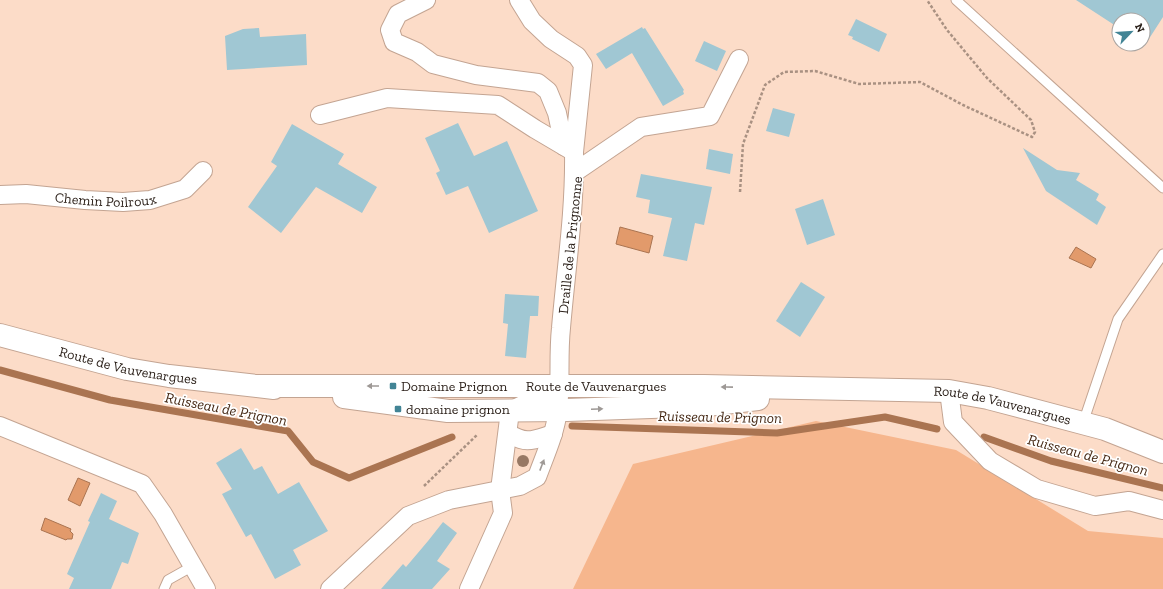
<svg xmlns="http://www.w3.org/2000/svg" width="1163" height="589" font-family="'Zilla Slab',serif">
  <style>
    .green { fill: #f6b68d }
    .water { fill: #e29a6b; stroke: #aa7451 }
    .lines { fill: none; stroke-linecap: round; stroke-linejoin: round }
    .stream { stroke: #aa7451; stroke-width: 7 }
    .building { fill: #a0c7d3 }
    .lane-casing { stroke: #c3a492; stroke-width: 11 }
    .street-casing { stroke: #c3a492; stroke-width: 20 }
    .secondary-casing { stroke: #c3a492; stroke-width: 24 }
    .path { stroke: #a99182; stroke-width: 2.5; stroke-dasharray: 3 2; stroke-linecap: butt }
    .lane { stroke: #fff; stroke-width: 9 }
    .street { stroke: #fff; stroke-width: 18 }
    .secondary { stroke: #fff; stroke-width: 22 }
    .tree { fill: #977864 }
    .oneway { fill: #9e9996 }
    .poi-dot { fill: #428495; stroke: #fff; stroke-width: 1.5 }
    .labels { text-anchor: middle; stroke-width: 3.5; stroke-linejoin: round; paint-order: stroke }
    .street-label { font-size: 14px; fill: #271c15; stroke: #fff }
    .poi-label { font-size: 14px; fill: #271c15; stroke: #fff; text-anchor: start }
    .water-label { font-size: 15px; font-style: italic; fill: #452814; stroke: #fff }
  </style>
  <rect width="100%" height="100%" fill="#fcdcc8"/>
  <!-- green -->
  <polygon class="green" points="816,421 956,450 1088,531 1163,538 1163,589 573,589 633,464"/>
  <!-- water -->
  <g class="water">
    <polygon points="620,227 653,236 649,253 616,244"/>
    <polygon points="1076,247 1096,259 1091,268 1069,258"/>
    <polygon points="78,478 90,483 80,506 68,500"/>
    <polygon points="45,518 71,529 70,531 73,534 72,539 67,539 66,540 41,530"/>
  </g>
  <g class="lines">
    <!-- stream -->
    <g class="stream">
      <polyline points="0,370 110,400 288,431 313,462 349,478 452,437"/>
      <polyline points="572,426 777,433 885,417 937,429"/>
      <polyline points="984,437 1051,461 1163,488"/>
    </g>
  </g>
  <!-- building -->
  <g class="building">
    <polygon points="1076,0 1163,0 1163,17 1145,45 1143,43 1143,20 1119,20 1119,28"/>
    <polygon points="856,19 887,34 879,52 852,39 853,37 848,35"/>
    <polygon points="642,27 643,29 645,28 684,90 683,91 684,94 663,106 632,53 606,69 596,54"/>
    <polygon points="259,28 260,37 306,34 307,65 227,70 225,36 243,29"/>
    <polygon points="704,41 726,51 717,71 695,61"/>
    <polygon points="773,108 795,114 789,137 766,131"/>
    <polygon points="458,123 474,156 507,141 538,211 489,233 468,186 446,195 436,173 440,171 425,138"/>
    <polygon points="292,124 344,154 338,164 377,187 362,213 316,187 281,233 248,207 277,166 271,162"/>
    <polygon points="1023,148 1057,170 1080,173 1076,180 1099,194 1096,200 1106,207 1097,225 1046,191"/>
    <polygon points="709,149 733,154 730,174 706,169"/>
    <polygon points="641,174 712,187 704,225 695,223 687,261 663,256 672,218 648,213 650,200 636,197"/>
    <polygon points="823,199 835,235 807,245 795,209"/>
    <polygon points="801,282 825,297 800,337 776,321"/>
    <polygon points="505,294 539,296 538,316 530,316 526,358 505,356 508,324 503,323"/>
    <polygon points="241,448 254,470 262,466 278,494 299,482 328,531 293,550 301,565 275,579 251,534 246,537 222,494 232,489 216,463"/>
    <polygon points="101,493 117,501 109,519 139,533 128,564 122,562 111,589 69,589 74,578 67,574 90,522 88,521"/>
    <polygon points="443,522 457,533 437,561 450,569 432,589 381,589 403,564 406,567 428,541"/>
  </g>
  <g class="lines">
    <!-- lane casing -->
    <g class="lane-casing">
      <g id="lane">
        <polyline points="956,0 1163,188"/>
        <polyline points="1083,423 1118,319 1163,254"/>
        <polyline points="164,589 168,580 193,566"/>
      </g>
    </g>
    <!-- street casing -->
    <g class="street-casing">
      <g id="street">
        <polyline points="426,0 398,14 390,30 394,42 417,52 433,64 476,75 538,83 548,91 557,113 564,146"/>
        <polyline points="519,0 532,21 551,39 577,56 583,65 574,152"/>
        <path d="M320,115L387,98L498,105L535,129L574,152C575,211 566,269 561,328C558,355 561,383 558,410C555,434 545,455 537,477L520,486L449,500L408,516L330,589"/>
        <polyline points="575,172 641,127 710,116 739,59"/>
        <path id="s1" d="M0,195L26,194L85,200L123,202L150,200L185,189L203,171"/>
        <polyline points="949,391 953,422 990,461 1037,489 1095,506 1129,501 1163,510"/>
        <polyline points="0,426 142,484 163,514 206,589"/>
        <path d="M508,433C527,445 533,440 553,434"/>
        <polyline points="469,589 503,513 500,490 510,411 559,387"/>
      </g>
    </g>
    <!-- secondary casing -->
    <g class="secondary-casing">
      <g id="secondary">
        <path id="s2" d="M0,335L127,369L169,376L274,388"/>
        <path id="s3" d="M259,386H704L949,391L988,398L1105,429L1163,452"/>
        <polyline points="344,397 448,411 567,410 707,405 758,399"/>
      </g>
    </g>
    <!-- path -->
    <g class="path">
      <polyline points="740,192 743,144 765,85 784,72 815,71 859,84 920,82 963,105 1032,137 1035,132 1031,120 987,78 947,30 927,0"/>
      <polyline points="424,486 478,434"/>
    </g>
    <!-- lane -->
    <use href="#lane" class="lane"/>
    <!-- street -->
    <use href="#street" class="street"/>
    <!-- secondary -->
    <use href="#secondary" class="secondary"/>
  </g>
  <!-- trees -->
  <circle class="tree" cx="523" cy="461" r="6"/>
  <!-- one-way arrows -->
  <defs><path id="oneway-solid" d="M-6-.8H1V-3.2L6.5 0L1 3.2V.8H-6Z"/></defs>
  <g class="oneway">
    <use href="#oneway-solid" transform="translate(373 386) rotate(180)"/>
    <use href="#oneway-solid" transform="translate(727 387) rotate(-179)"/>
    <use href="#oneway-solid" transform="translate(597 409) rotate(-2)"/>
    <use href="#oneway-solid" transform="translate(542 465) rotate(-69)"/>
  </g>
  <!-- markers -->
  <g class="poi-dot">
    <rect x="389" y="382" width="8" height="8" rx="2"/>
    <rect x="394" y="405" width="8" height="8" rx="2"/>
  </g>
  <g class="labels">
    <!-- street labels -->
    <g class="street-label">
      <text dy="5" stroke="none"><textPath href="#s1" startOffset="106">Chemin Poilroux</textPath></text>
      <text transform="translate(570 245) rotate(-84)" y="5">Draille de la Prignonne</text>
      <text dy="5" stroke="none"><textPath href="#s2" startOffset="132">Route de Vauvenargues</textPath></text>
      <text dy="5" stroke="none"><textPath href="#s3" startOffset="337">Route de Vauvenargues</textPath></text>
      <text dy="5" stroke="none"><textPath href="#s3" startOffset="745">Route de Vauvenargues</textPath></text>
    </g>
    <!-- poi labels -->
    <g class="poi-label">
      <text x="401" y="391">Domaine Prignon</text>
      <text x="406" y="414">domaine prignon</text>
    </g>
    <!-- water labels -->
    <g class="water-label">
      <text transform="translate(226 409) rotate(11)" y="5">Ruisseau de Prignon</text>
      <text transform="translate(720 417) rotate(1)" y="5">Ruisseau de Prignon</text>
      <text transform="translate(1088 455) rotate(15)" y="5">Ruisseau de Prignon</text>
    </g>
  </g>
  <!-- north arrow -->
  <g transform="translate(1131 32) rotate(65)"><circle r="19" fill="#ffffff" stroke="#a9a4a1"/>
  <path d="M0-3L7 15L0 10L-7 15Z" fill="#428495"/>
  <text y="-6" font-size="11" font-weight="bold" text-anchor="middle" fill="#271c15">N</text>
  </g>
</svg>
